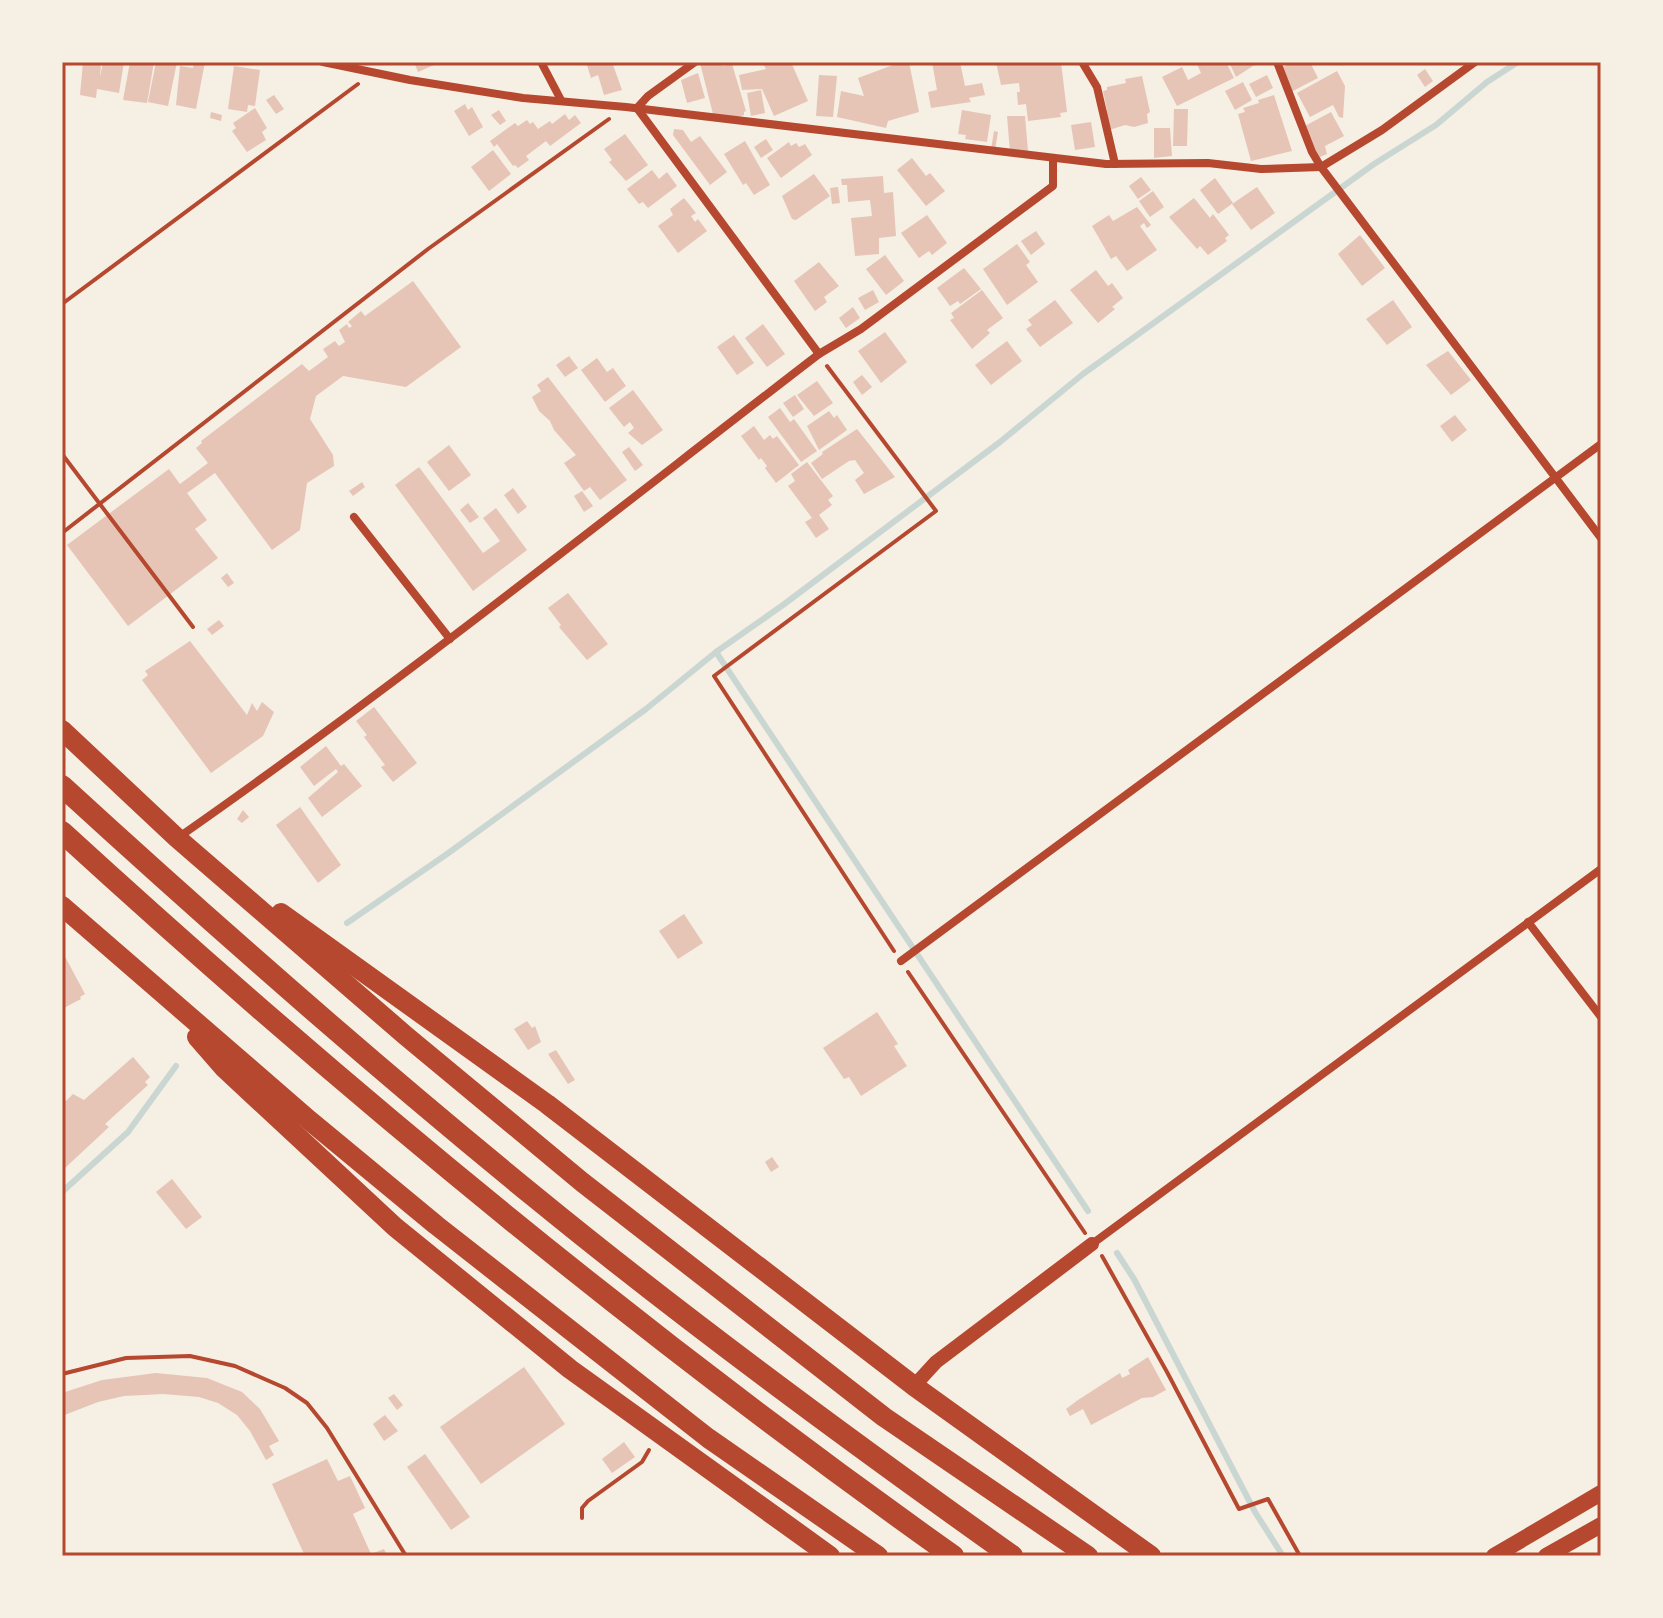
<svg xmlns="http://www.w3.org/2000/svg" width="1663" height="1618" font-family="Merriweather,serif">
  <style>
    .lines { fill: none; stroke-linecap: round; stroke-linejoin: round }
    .stream { stroke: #c9d6d2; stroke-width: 6 }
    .building { fill: #e6c5b7 }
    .path { stroke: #b5482f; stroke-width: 4 }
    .minor { stroke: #b5482f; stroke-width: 8 }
    .tertiary { stroke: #b5482f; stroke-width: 14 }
    .secondary { stroke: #b5482f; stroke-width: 16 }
    .trunk { stroke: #b5482f; stroke-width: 20 }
    .motorway { stroke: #b5482f; stroke-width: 22 }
    .neatline { fill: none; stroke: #b5482f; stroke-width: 3 }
  </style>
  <rect width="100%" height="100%" fill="#f6efe4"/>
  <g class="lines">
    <!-- stream -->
    <g class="stream">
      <polyline points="716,652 1088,1211"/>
      <polyline points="347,923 447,854 646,709 716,652 783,605 1000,442 1083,374 1374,164 1436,125 1487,82 1518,62"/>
      <polyline points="62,1192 128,1132 176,1066"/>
      <polyline points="1117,1253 1134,1279 1255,1512 1283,1556"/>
    </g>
  </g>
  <!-- building -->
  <g class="building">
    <polygon points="83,62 101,62 100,77 103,62 124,62 119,93 97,89 96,98 80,95"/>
    <polygon points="130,62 154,62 147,103 123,100"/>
    <polygon points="156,62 177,62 168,106 148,102"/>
    <polygon points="194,62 205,62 196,109 176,105 180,66 193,68"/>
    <polygon points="414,62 433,62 434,65 418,72"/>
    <polygon points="586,62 612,62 622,90 604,95 598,75 591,78"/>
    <polygon points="721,62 722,66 732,64 746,111 744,112 744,115 731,119 713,114 700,63"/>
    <polygon points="769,62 791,62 808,101 774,116 762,89 742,90 739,75 766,69 763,64"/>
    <polygon points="901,62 909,62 919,112 888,121 886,128 837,117 841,91 864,96 858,78"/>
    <polygon points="932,62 960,62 965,86 982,83 985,95 969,98 971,102 931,108 928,92 937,90"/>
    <polygon points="996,62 1061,62 1067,112 1060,113 1061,117 1028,121 1026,104 1018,105 1017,92 1020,92 1019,83 1001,85"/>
    <polygon points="1196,62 1226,62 1234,78 1177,106 1162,77 1182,67 1188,80 1201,73"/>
    <polygon points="1229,62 1259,62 1236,77"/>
    <polygon points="1293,62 1310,62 1318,78 1289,93 1277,70"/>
    <polygon points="234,66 260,70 255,106 248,105 247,112 228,109"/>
    <polygon points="1425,69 1433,81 1425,87 1417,75"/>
    <polygon points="1337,71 1345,86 1343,118 1339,117 1333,105 1310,117 1297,93"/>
    <polygon points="698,73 705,98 687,103 681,80"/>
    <polygon points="819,75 837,76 833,117 816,116"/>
    <polygon points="1267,75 1273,88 1256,97 1249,84"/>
    <polygon points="1142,76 1150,112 1147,114 1148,123 1134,127 1125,125 1106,131 1100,112 1107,110 1103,91 1107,90 1107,87 1126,83 1125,79"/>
    <polygon points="1243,82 1252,100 1235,110 1225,91"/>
    <polygon points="761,90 765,113 751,116 747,93"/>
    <polygon points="274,95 284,109 276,114 266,100"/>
    <polygon points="1274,95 1292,151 1251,161 1238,114 1245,112 1243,108 1259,103 1258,100"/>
    <polygon points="465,104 468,110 472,107 483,127 469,136 454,111"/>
    <polygon points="255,108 267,128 262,132 266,140 247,152 232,131 236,128 233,123"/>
    <polygon points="1174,109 1188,109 1187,146 1173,146"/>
    <polygon points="499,110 506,121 500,125 491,115"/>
    <polygon points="962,110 991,115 987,142 965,139 966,135 958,134"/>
    <polygon points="211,112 222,115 221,121 210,118"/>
    <polygon points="1331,112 1344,136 1325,146 1327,154 1320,157 1317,156 1303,127"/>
    <polygon points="565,114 569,120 575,115 581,123 550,146 546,141 526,156 529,160 518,168 515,165 513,166 497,144 494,147 490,141 515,123 518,126 527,120 530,124 533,122 538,129 550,121 552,124"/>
    <polygon points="1007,116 1025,116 1028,151 1010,152"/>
    <polygon points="1091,122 1095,147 1075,150 1071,125"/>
    <polygon points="1154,128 1170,128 1172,156 1154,158"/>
    <polygon points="674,129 683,130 691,142 700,136 727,172 710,185 673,135"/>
    <polygon points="994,131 998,132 995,150 991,149"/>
    <polygon points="625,134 648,165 626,181 609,162 612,160 604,149"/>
    <polygon points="766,139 773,150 761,158 754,147"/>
    <polygon points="745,141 770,185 754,195 746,183 743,185 724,154"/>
    <polygon points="789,142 791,146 796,143 799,147 805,144 812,155 781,178 767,158"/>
    <polygon points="493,150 511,174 489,191 471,167"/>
    <polygon points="912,158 926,176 930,173 945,191 926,206 897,170"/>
    <polygon points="652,170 659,179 667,172 677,186 648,208 643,202 639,204 627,189"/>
    <polygon points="814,174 830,196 796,220 792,219 782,196"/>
    <polygon points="883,176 884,193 893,192 896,236 879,238 879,254 855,256 851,218 872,216 870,200 848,202 847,185 842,185 841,179"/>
    <polygon points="1141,177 1151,190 1138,199 1129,186"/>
    <polygon points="1215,178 1233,203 1218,214 1200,190"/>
    <polygon points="838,187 840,203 832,204 830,188"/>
    <polygon points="1257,187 1275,213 1251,230 1232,204"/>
    <polygon points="1153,191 1164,207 1150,217 1139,201"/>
    <polygon points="684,198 696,213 691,216 695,222 698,219 707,231 678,253 658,226 673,215 670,209"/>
    <polygon points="1194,198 1210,218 1213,214 1229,235 1225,238 1227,241 1208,255 1200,246 1197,249 1169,217"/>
    <polygon points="1137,207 1151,225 1147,228 1144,223 1140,226 1157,250 1127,271 1116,256 1111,259 1092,226 1109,215 1113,221"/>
    <polygon points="927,215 947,243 932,255 929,251 919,258 901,233"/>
    <polygon points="1036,231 1045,244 1031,255 1021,241"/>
    <polygon points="1360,235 1385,268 1362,286 1338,254"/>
    <polygon points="1017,244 1030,262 1026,265 1038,282 1007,305 983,269"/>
    <polygon points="885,255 904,281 886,295 866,269"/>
    <polygon points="819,262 839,286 824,297 827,302 815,311 794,281"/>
    <polygon points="964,268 981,289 960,304 958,301 950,306 937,288"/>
    <polygon points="1096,270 1108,286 1112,283 1123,298 1112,307 1115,309 1098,323 1070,290"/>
    <polygon points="413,281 461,347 406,387 343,376 316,396 310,419 333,455 334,466 307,483 300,530 272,550 215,473 187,493 207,520 195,529 218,558 128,626 67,545 169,469 180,484 208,463 196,448 202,443 201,441 302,364 309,371 328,357 323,349 335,341 339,346 345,342 339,330 347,324 349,328 352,326 348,322 361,311 365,316"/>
    <polygon points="873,290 879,302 865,310 858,298"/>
    <polygon points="982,290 1003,318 987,330 990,333 972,349 950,320 954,318 951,313"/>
    <polygon points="1055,300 1073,323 1040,347 1026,329 1032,325 1028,320"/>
    <polygon points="1393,300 1412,327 1387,345 1366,319"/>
    <polygon points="853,307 860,318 846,328 839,318"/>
    <polygon points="763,324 785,354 767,367 745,338"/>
    <polygon points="885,332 907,362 881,383 858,351"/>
    <polygon points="734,335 754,363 737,375 717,347"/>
    <polygon points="1007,341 1022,361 991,385 975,365"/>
    <polygon points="1448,351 1471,380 1451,395 1426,365"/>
    <polygon points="569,356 578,368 565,377 556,365"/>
    <polygon points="597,358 607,372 613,368 626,386 605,402 581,370"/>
    <polygon points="862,375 872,387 862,395 853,382"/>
    <polygon points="548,377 627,480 600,500 590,487 584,491 564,463 576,455 554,430 550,421 539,411 532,397 541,391 537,385"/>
    <polygon points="817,381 833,403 814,416 797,395"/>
    <polygon points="633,390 663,430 642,445 628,433 634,428 630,422 624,427 609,408"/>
    <polygon points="795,395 804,409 793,417 783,403"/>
    <polygon points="780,408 790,422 794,419 817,451 801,462 768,417"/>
    <polygon points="829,411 834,418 837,415 847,430 819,450 807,426"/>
    <polygon points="1455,415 1467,430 1452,442 1440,426"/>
    <polygon points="754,426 764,440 770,435 773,439 777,436 799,465 776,483 765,468 767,466 761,458 759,460 741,436"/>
    <polygon points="857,429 895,477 864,494 855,480 864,473 855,460 849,461 822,479 811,463 823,454 822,452"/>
    <polygon points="449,445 471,475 449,491 427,462"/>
    <polygon points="629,447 643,465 635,471 622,452"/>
    <polygon points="807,462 833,496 828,500 832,505 819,515 829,529 816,538 805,522 812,518 788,486 795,481 791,474"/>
    <polygon points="419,467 483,553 500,541 483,518 496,508 527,550 473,591 395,485"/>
    <polygon points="362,482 365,487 353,496 349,491"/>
    <polygon points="513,488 527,507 518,514 504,495"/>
    <polygon points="582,491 593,506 584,512 574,496"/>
    <polygon points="468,503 479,517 470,523 460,510"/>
    <polygon points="227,573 234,583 228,587 221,578"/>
    <polygon points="568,593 608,644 587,660 559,627 561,625 548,608"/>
    <polygon points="219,620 224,626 212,635 207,629"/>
    <polygon points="190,641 247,715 252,703 257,711 262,702 274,712 263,736 211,773 142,680 148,675 145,671"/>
    <polygon points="374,707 417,763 393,782 381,767 385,765 364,737 367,735 356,721"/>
    <polygon points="326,746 341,766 344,764 362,786 322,817 308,798 338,772 336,769 314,786 300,767"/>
    <polygon points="300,807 341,865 318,883 276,825"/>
    <polygon points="243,810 249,817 242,823 237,819"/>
    <polygon points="684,914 703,943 678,959 659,931"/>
    <polygon points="62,951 85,994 80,997 81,999 62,1009"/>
    <polygon points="877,1012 898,1044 894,1046 907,1066 861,1096 849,1077 844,1079 823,1048"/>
    <polygon points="527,1021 532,1028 535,1026 541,1042 528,1050 514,1029"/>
    <polygon points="556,1050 575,1080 568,1084 548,1054"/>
    <polygon points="133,1057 150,1077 145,1082 148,1085 105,1124 109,1127 65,1168 62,1165 62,1096 66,1101 73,1094 84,1100"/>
    <polygon points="772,1157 779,1167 771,1172 765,1162"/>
    <polygon points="172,1179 202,1217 186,1229 156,1192"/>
    <polygon points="1148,1357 1166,1390 1153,1397 1142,1398 1091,1425 1083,1409 1070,1416 1066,1409 1078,1400 1120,1373 1122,1378 1130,1374 1128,1370"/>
    <polygon points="524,1367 565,1424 481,1484 440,1427"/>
    <polygon points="156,1373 207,1378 242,1392 260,1409 279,1441 269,1446 274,1455 266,1460 250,1431 237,1415 218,1403 199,1397 163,1394 124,1396 98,1402 62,1416 62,1393 102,1380"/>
    <polygon points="394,1394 403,1405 397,1410 388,1398"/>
    <polygon points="385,1415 398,1431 384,1441 373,1424"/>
    <polygon points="624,1442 635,1457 612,1473 602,1459"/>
    <polygon points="425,1454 470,1517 451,1530 407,1467"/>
    <polygon points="327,1459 338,1481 350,1476 365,1508 353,1514 371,1554 384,1549 387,1556 305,1556 272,1484"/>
  </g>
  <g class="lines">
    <!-- path -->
    <g class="path">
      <polyline points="62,304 358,84"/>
      <polyline points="827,366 936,511 714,676 894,951"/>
      <polyline points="62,454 193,627"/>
      <polyline points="62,533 428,249 609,119"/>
      <polyline points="908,972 1085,1233"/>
      <polyline points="1102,1256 1167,1372 1239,1509 1268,1499 1300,1556"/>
      <polyline points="62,1374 126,1358 190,1356 235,1366 285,1388 307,1403 327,1428 406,1556"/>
      <polyline points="582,1518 582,1508 588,1501 642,1462 649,1450"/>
    </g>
    <!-- minor -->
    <g class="minor">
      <polyline points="323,62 410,80 523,98 626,107 1106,164 1208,163 1261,169 1321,167 1382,130 1475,62"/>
      <polyline points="541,62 561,100"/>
      <polyline points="1082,62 1097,87 1115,164"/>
      <polyline points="1277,62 1312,152 1321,167 1601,538"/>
      <polyline points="637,108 648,96 695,62"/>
      <polyline points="819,354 861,329 1053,186 1053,158"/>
      <polyline points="354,517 450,639"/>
      <path d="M179,837C398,684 607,517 819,354L637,108"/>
      <polyline points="1528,922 1601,1017"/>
      <polyline points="901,961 1601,444"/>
      <polyline points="1092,1244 1601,869"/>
    </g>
    <!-- tertiary -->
    <polyline class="tertiary" points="914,1386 936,1362 1092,1244"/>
    <!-- secondary -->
    <g class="secondary">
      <polyline points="1494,1556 1601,1493"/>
      <polyline points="1546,1556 1601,1525"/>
    </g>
    <!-- trunk -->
    <g class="trunk">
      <polyline points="62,730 177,838 406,1036 582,1182 884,1417 1088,1556"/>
      <polyline points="62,906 309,1120 436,1225 708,1438 878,1556"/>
      <polyline points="281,913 547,1104 914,1386 1151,1556"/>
      <polyline points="197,1037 224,1068 395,1227 570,1369 830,1556"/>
    </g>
    <!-- motorway -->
    <g class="motorway">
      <path d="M62,786C216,927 373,1065 535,1197C689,1323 850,1441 1012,1556"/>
      <path d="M62,832C345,1091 640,1334 953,1556"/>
    </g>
  </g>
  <!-- border -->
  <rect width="1663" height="1618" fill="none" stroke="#f6efe4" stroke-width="128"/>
  <rect x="64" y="64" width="1535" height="1490" class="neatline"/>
</svg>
